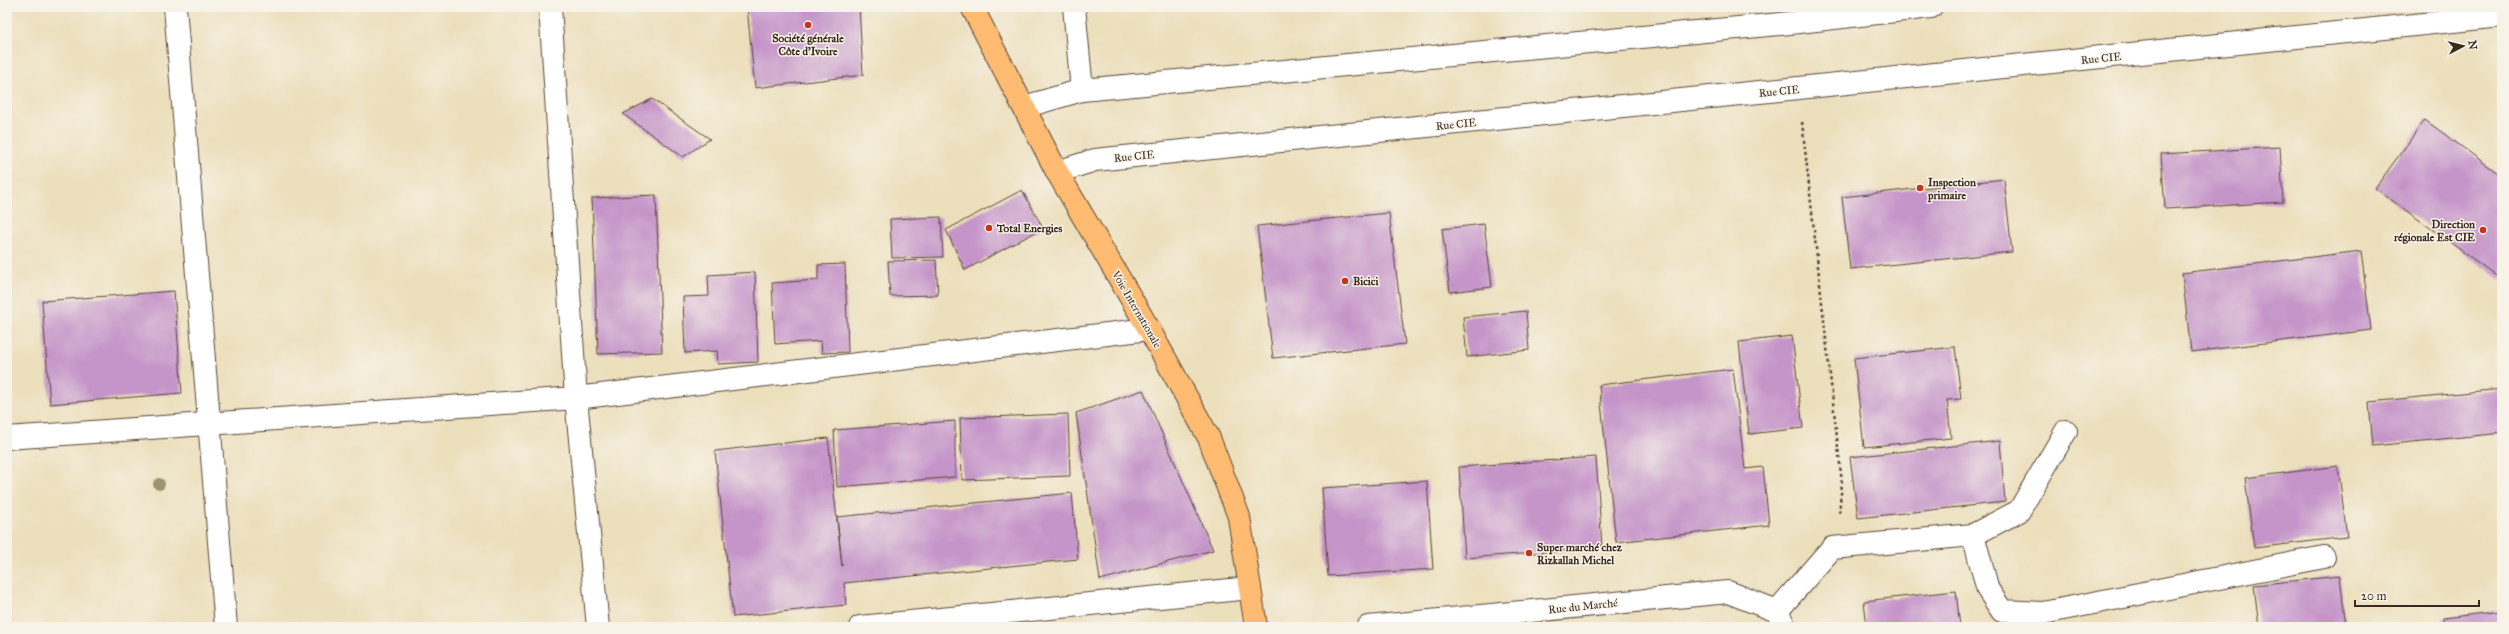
<svg xmlns="http://www.w3.org/2000/svg" width="2509" height="634" font-family="'IM FELL Great Primer',serif">
  <style>
    .building { fill: #c594c9 }
    .lines { fill: none; stroke-linecap: round; stroke-linejoin: round }
    .minor-casing { stroke: #564536; stroke-width: 24 }
    .major-casing { stroke: #564536; stroke-width: 24 }
    .path { stroke: #564536; stroke-width: 2.5; stroke-dasharray: 3 3; stroke-linecap: butt }
    .minor { stroke: #fff; stroke-width: 22 }
    .major { stroke: #febb71; stroke-width: 22 }
    .tree { fill: #9b9572 }
    .poi-dot { fill: #c8321e; stroke: #f7f3e8; stroke-width: 1.5 }
    .labels { text-anchor: middle; stroke-width: 3; stroke-linejoin: round; paint-order: stroke }
    .poi-label { font-size: 11px; font-weight: bold; fill: #3b2a1e; stroke: #f7f3e8; text-anchor: start }
    .street-label { font-size: 11px; fill: #3b2a1e; stroke: #f7f3e8 }
  </style>
  <rect width="100%" height="100%" fill="#f7f3e8"/>
  <filter id="ink" filterUnits="userSpaceOnUse"><feTurbulence type="fractalNoise" baseFrequency=".025" numOctaves="2"/><feDisplacementMap in="SourceGraphic" scale="8" xChannelSelector="R" yChannelSelector="G"/><feConvolveMatrix kernelMatrix="1 2 1 2 8 2 1 2 1" color-interpolation-filters="sRGB"/></filter>
  <filter id="wash" filterUnits="userSpaceOnUse"><feTurbulence type="fractalNoise" baseFrequency=".012" numOctaves="4" result="noise"/><feDisplacementMap in="SourceGraphic" scale="16" xChannelSelector="R" yChannelSelector="G"/><feGaussianBlur stdDeviation="0.9" result="paint"/><feColorMatrix in="noise" values="0 0 0 0 0 0 0 0 0 0 0 0 0 0 0 0 0 1.4 0 .05"/><feComposite in="paint" operator="in"/></filter>
  <g filter="url(#wash)">
    <rect width="100%" height="100%" fill="#ecdfbc"/>
    <g id="blocks">
      <!-- building -->
      <g class="building">
        <polygon points="747,7 859,7 863,75 755,88"/>
        <polygon points="652,99 710,139 683,157 623,114"/>
        <polygon points="2425,120 2502,176 2502,280 2375,188"/>
        <polygon points="2280,147 2283,202 2165,209 2161,154"/>
        <polygon points="2004,179 2012,252 1850,269 1842,197"/>
        <polygon points="1022,190 1043,228 965,270 946,230"/>
        <polygon points="656,195 662,352 598,354 592,198"/>
        <polygon points="1389,213 1405,344 1273,358 1257,226"/>
        <polygon points="941,217 943,257 892,258 890,219"/>
        <polygon points="1484,224 1492,287 1450,292 1442,229"/>
        <polygon points="2361,251 2371,330 2191,352 2182,273"/>
        <polygon points="936,260 938,295 890,296 888,261"/>
        <polygon points="845,264 848,352 822,353 821,341 775,344 772,283 818,280 818,265"/>
        <polygon points="755,272 758,362 718,364 717,351 685,353 683,297 709,296 708,275"/>
        <polygon points="174,291 182,393 50,404 42,301"/>
        <polygon points="1526,311 1529,350 1467,357 1463,317"/>
        <polygon points="1792,336 1803,428 1749,434 1739,342"/>
        <polygon points="1955,347 1961,399 1947,400 1951,438 1864,447 1854,358"/>
        <polygon points="1733,369 1745,469 1763,467 1769,525 1616,542 1599,385"/>
        <polygon points="2502,389 2502,433 2373,446 2369,402"/>
        <polygon points="1143,390 1213,550 1100,580 1076,413"/>
        <polygon points="1068,414 1070,476 962,480 960,418"/>
        <polygon points="955,421 955,477 837,487 834,430"/>
        <polygon points="828,438 842,566 837,517 1072,493 1078,559 844,583 846,605 733,617 715,451"/>
        <polygon points="2000,441 2005,502 1858,518 1850,457"/>
        <polygon points="1596,457 1602,548 1465,558 1459,467"/>
        <polygon points="2338,466 2347,537 2254,548 2245,478"/>
        <polygon points="1427,481 1433,569 1328,576 1322,488"/>
        <polygon points="2340,576 2346,627 2259,627 2254,585"/>
        <polygon points="1956,591 1960,627 1867,627 1864,601"/>
        <polygon points="2502,611 2502,627 2444,627 2443,618"/>
      </g>
    </g>
  </g>
  <g filter="url(#ink)">
    <use href="#blocks" fill-opacity="0" stroke="#564536" stroke-width="1"/>
    <g class="lines">
      <!-- minor casing -->
      <g class="minor-casing">
        <g id="minor">
          <polyline points="175,7 226,627"/>
          <polyline points="550,7 576,398 598,627"/>
          <polyline points="1074,7 1082,90"/>
          <polyline points="1024,107 1082,90 1790,23 1931,7"/>
          <polyline points="1057,172 1095,160 2502,16"/>
          <polyline points="7,438 576,398 1149,329"/>
          <polyline points="1973,535 1988,590 2002,611 2043,613 2324,557"/>
          <polyline points="1777,611 1832,548 1973,535 2019,511 2066,431"/>
          <polyline points="860,627 1250,588"/>
          <polyline points="1368,627 1728,592 1777,611 1785,627"/>
        </g>
      </g>
      <!-- major casing -->
      <g class="major-casing">
        <polyline id="major" points="972,7 1057,172 1149,329 1209,438 1239,517 1256,627"/>
      </g>
      <!-- path -->
      <polyline class="path" points="1802,122 1842,483 1839,514"/>
      <!-- minor -->
      <use href="#minor" class="minor"/>
      <!-- major -->
      <use href="#major" class="major"/>
    </g>
    <!-- trees -->
    <circle class="tree" cx="159" cy="484" r="6"/>
  </g>
  <!-- markers -->
  <g class="poi-dot">
    <circle cx="808" cy="25" r="4"/>
    <circle cx="1920" cy="188" r="4"/>
    <circle cx="989" cy="228" r="4"/>
    <circle cx="2483" cy="230" r="4"/>
    <circle cx="1345" cy="281" r="4"/>
    <circle cx="1529" cy="553" r="4"/>
  </g>
  <g class="labels">
    <!-- poi labels -->
    <g class="poi-label">
      <text x="808" y="42" text-anchor="middle">Société générale<tspan x="808" dy="13">Côte d’Ivoire</tspan></text>
      <text x="1928" y="186">Inspection<tspan x="1928" dy="13">primaire</tspan></text>
      <text x="2475" y="228" text-anchor="end">Direction<tspan x="2475" dy="13">régionale Est CIE</tspan></text>
      <text x="997" y="232">Total Energies</text>
      <text x="1353" y="285">Bicici</text>
      <text x="1537" y="551">Super marché chez<tspan x="1537" dy="13">Rizkallah Michel</tspan></text>
    </g>
    <!-- street labels -->
    <g class="street-label">
      <text transform="translate(2101 58) rotate(-6)" y="4">Rue CIE</text>
      <text transform="translate(1779 91) rotate(-6)" y="4">Rue CIE</text>
      <text transform="translate(1456 124) rotate(-6)" y="4">Rue CIE</text>
      <text transform="translate(1134 156) rotate(-6)" y="4">Rue CIE</text>
      <text transform="translate(1137 309) rotate(60)" y="4">Voie Internationale</text>
      <text transform="translate(1583 606) rotate(-6)" y="4">Rue du Marché</text>
    </g>
  </g>
  <!-- margin -->
  <rect width="2509" height="634" fill="none" stroke="#f7f3e8" stroke-width="24"/>
  <!-- north arrow -->
  <g transform="translate(2463 46) rotate(83)" stroke="#f7f3e8" stroke-width="3" paint-order="stroke">
  <path d="M0-3L7 15L0 10L-7 15Z" fill="#3b2a1e"/>
  <text y="-6" font-size="11" font-weight="bold" text-anchor="middle" fill="#3b2a1e">N</text>
  </g>
  <!-- scale -->
  <path d="M2355 600v6h124v-6" fill="none" stroke="#3b2a1e" stroke-width="2"/>
  <text x="2361" y="600" font-size="12" fill="#3b2a1e" stroke="#f7f3e8" stroke-width="3" paint-order="stroke">20 m</text>
</svg>
